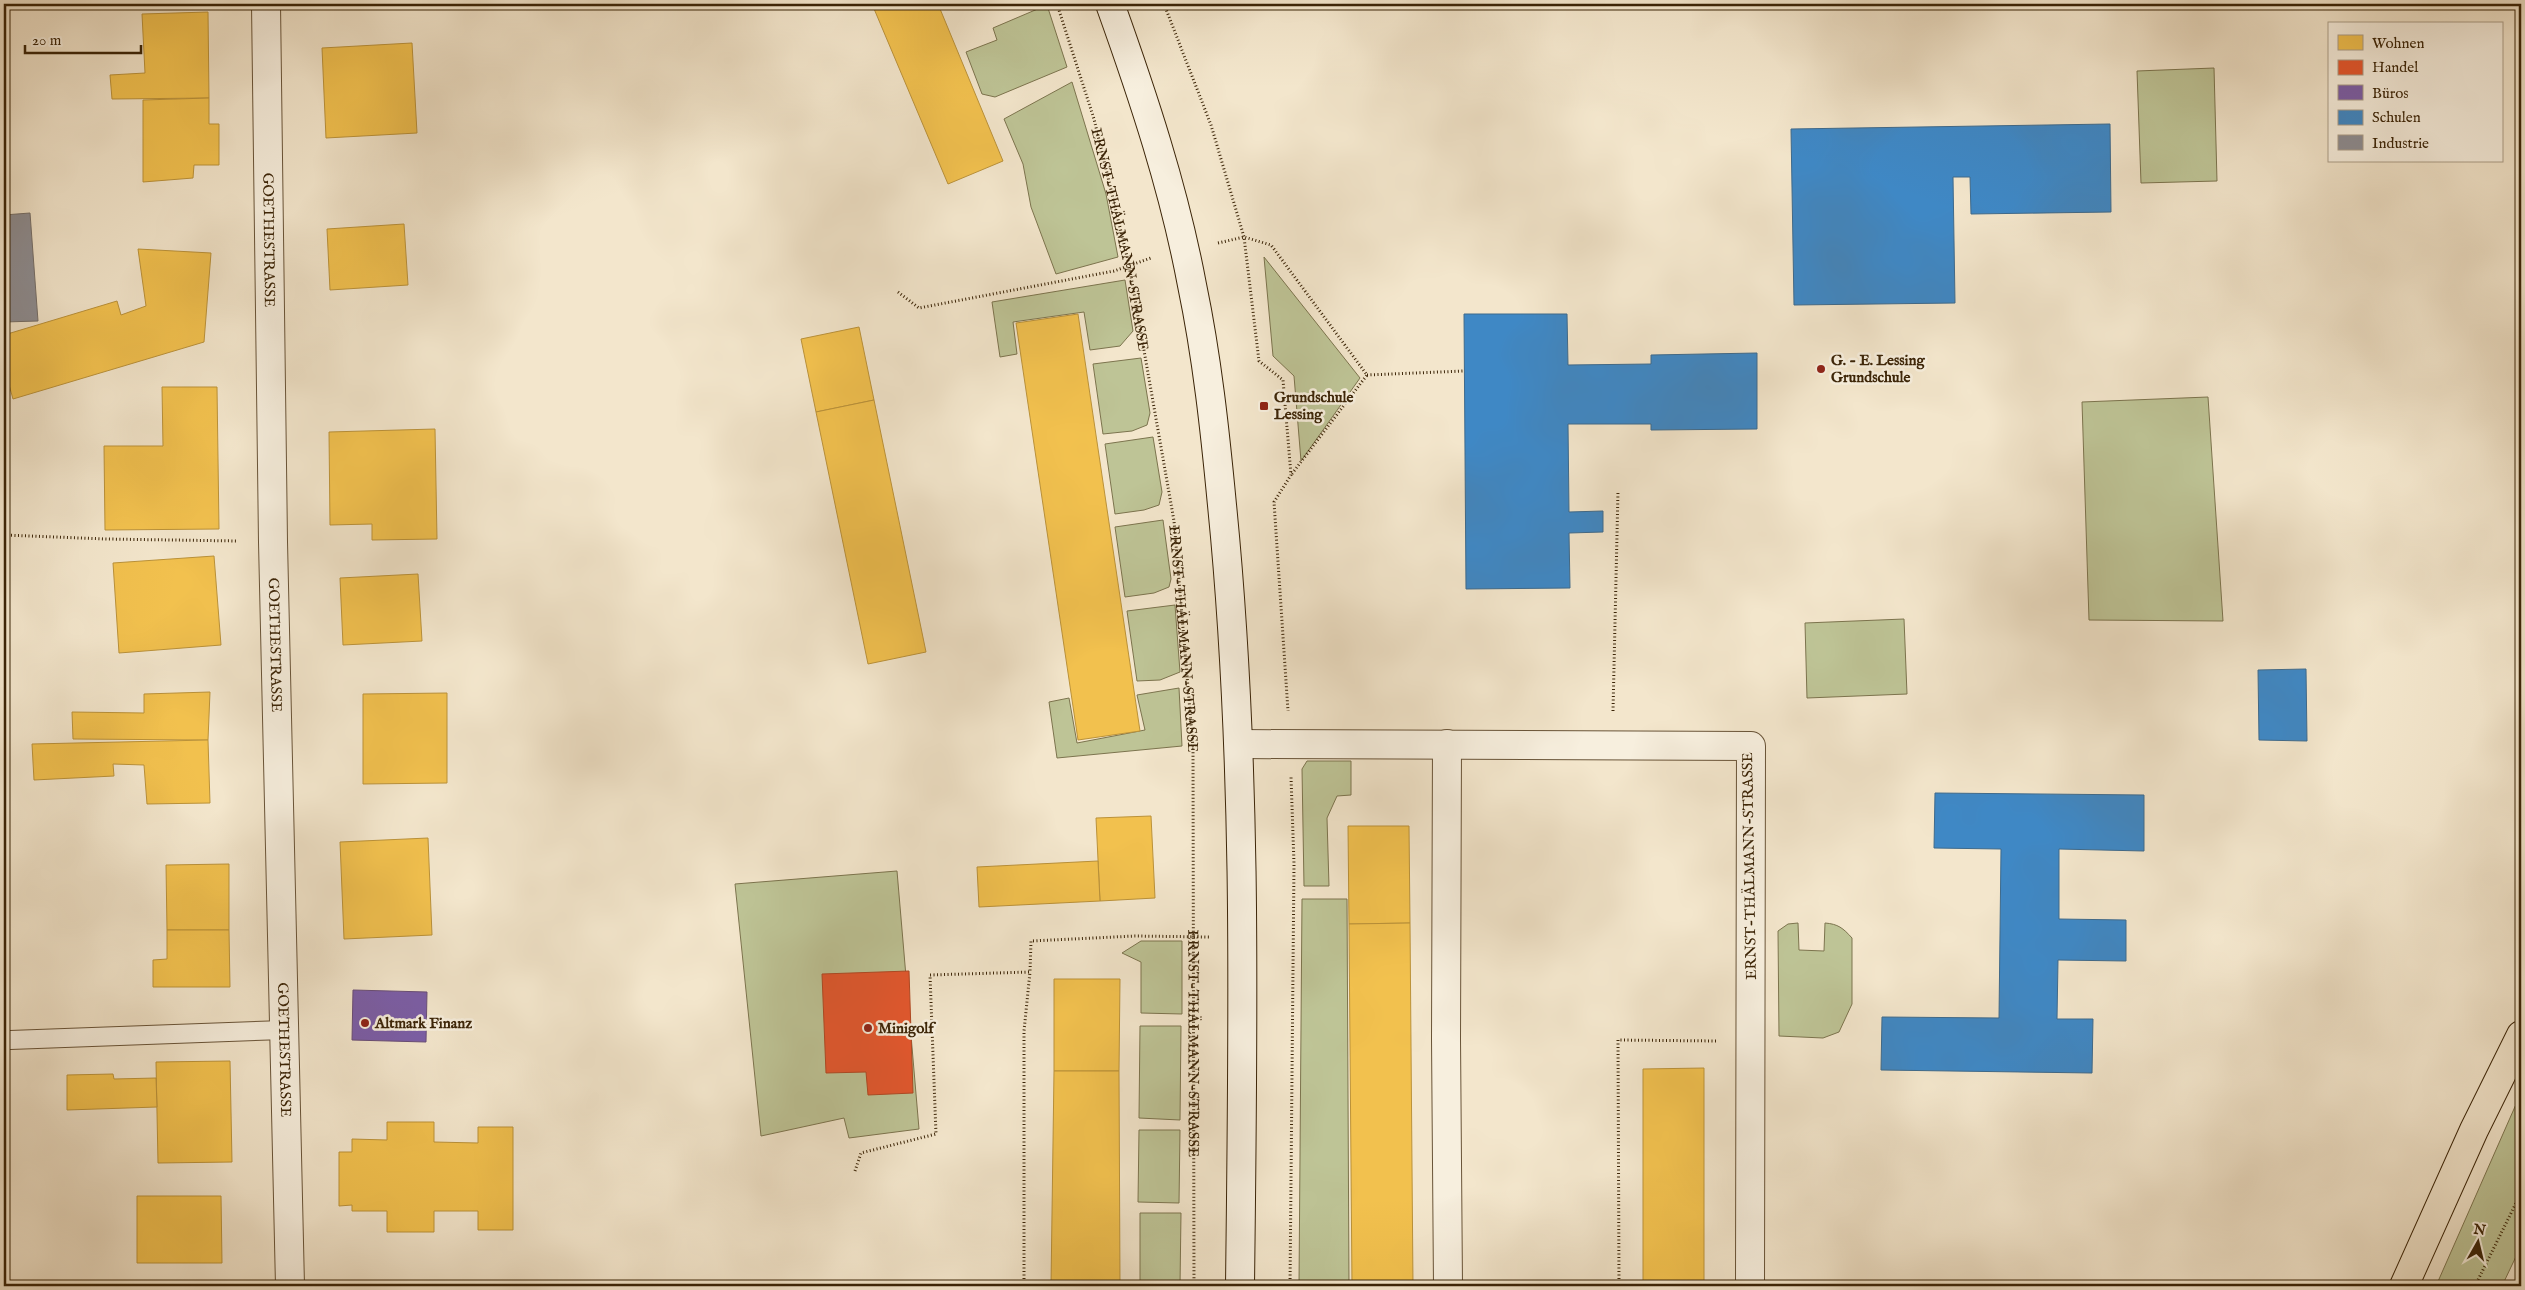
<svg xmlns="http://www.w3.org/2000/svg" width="2525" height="1290" font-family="'IM FELL English',serif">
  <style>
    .green { fill: #bec496; stroke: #7c744e }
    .homes { fill: #f2c14e; stroke: #bb9239 }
    .shops { fill: #e4572e; stroke: #b14822 }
    .offices { fill: #7b5ea7; stroke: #684d77 }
    .schools { fill: #3f88c5; stroke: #3e6a8c }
    .industry { fill: #8d8d92; stroke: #746e68 }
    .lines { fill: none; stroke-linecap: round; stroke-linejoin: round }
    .service-casing { stroke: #695438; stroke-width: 20 }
    .minor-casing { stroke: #695438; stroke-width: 30 }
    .secondary-casing { stroke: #3b2407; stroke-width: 30 }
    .primary-casing { stroke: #3b2407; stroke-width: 30 }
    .path { stroke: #3b2407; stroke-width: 3; stroke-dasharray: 1 2.5; stroke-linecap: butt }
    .service { stroke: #f7efde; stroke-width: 18 }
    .minor { stroke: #f7efde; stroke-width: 28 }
    .secondary { stroke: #f7efde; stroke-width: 28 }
    .primary { stroke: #f3e6cc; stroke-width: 28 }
    .poi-dot { fill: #8f2418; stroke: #f7efde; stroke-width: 2 }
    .labels { text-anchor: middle; stroke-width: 5; stroke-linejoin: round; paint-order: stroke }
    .street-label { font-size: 15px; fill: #3b2407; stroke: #f7efde }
    .poi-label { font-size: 15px; font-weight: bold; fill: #3b2407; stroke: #f7efde; text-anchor: start }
  </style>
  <rect width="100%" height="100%" fill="#f3e6cc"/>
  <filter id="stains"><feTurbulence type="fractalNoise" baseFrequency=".004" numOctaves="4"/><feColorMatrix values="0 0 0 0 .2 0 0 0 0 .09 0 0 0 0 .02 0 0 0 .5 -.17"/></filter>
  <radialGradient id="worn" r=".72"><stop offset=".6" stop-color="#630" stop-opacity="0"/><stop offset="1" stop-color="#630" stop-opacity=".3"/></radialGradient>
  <!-- green -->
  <g class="green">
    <polygon points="1047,5 1067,67 995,97 982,94 966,52 997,40 993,28"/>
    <polygon points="2214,68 2217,181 2141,183 2137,71"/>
    <polygon points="1072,82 1106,194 1118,257 1056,274 1031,207 1023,164 1004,119"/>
    <polygon points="1264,257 1360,378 1301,461 1294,376 1273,356"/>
    <polygon points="1125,280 1133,331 1120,346 1090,350 1084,312 1013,322 1017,354 1000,357 992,302"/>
    <polygon points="1141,358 1150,413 1147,425 1132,431 1103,434 1093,364"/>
    <polygon points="2208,397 2223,621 2089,620 2082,402"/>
    <polygon points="1153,437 1162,492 1159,505 1144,510 1115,514 1105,444"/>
    <polygon points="1163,520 1171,579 1169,587 1154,593 1125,597 1115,527"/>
    <polygon points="1175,605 1180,672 1160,680 1137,681 1127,611"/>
    <polygon points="1904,619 1907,694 1807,698 1805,623"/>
    <polygon points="1179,688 1182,746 1057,758 1049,702 1069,698 1077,743 1145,730 1137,695"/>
    <polygon points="1307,761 1351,761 1351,795 1337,796 1327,818 1329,886 1304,886 1302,769"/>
    <polygon points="897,871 919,1129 849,1138 844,1118 761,1136 735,884"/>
    <polygon points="1302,899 1347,899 1349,1286 1299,1286"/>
    <path d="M1798,923L1799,950L1824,951L1825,923C1838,924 1843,928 1852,938V1004L1839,1032L1823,1038L1779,1036L1778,931L1788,924Z"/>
    <polygon points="1141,941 1182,941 1182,1014 1141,1013 1141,962 1122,953"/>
    <polygon points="1140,1026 1181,1026 1180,1120 1139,1118"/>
    <polygon points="2521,1093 2521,1246 2502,1286 2436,1286"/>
    <polygon points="1139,1130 1180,1130 1179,1203 1138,1202"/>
    <polygon points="1140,1213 1181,1213 1180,1286 1140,1285"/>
  </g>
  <!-- homes -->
  <g class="homes">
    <polygon points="872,4 938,4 1003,161 948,184"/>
    <polygon points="208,12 209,98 112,99 110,75 145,73 142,14"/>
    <polygon points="412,43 417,133 326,138 322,48"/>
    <polygon points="209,98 209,124 219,124 219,165 194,165 193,178 143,182 143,100"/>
    <polygon points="404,224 408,285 330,290 327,229"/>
    <polygon points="138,249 211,253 204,342 13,399 4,367 4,335 117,301 121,315 146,306"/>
    <polygon points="1078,314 1140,731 1078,740 1016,323"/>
    <polygon points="859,327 874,400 816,412 801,339"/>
    <polygon points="162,387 217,387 219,529 105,530 104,446 163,446"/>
    <polygon points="874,400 926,652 868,664 816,412"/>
    <polygon points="435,429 437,539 372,540 372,524 330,525 329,432"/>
    <polygon points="214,556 221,645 119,653 113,563"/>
    <polygon points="418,574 422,641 343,645 340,578"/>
    <polygon points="210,692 208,740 73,739 72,712 144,713 144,694"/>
    <polygon points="447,693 447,783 363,784 363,694"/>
    <polygon points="208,740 210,803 147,804 144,765 113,764 114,776 34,780 32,744"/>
    <polygon points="1151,816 1155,898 1100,901 1096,818"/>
    <polygon points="1348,826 1409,826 1410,923 1349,924"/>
    <polygon points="428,838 432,935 344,939 340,842"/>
    <polygon points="1098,861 1100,901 979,907 977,867"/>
    <polygon points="229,864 229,930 167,930 166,865"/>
    <polygon points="1410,923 1413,1286 1352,1286 1349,924"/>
    <polygon points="167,930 229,930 230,987 153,987 153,960 167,959"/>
    <polygon points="1054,979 1120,979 1119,1071 1054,1071"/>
    <polygon points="230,1061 232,1162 158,1163 156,1062"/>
    <polygon points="1704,1068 1704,1286 1643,1286 1643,1069"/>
    <polygon points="1054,1071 1119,1071 1120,1286 1051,1286"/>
    <polygon points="113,1074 114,1079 156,1078 157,1107 67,1110 67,1075"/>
    <polygon points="387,1122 434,1122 434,1142 478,1143 478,1127 513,1127 513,1230 478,1230 478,1211 434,1211 434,1232 387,1232 387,1211 352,1211 352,1205 339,1206 339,1152 352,1152 352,1139 387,1140"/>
    <polygon points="137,1196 221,1196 222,1263 137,1263"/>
    <rect x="121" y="1281" width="96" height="5"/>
  </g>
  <!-- shops -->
  <polygon class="shops" points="909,971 913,1093 868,1095 866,1072 826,1073 822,974"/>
  <!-- offices -->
  <polygon class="offices" points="353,990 427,992 426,1042 352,1040"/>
  <!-- schools -->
  <g class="schools">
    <polygon points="2110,124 2111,212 1971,214 1970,177 1953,177 1955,303 1794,305 1791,129"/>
    <polygon points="1464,314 1567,314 1568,365 1651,364 1651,355 1757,353 1757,429 1651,430 1651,424 1568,424 1569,512 1603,511 1603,532 1569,533 1570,588 1466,589"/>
    <polygon points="2306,669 2307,741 2259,740 2258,670"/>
    <polygon points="1935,793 2144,795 2144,851 2059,849 2059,919 2126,920 2126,961 2058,960 2057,1019 2093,1019 2092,1073 1881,1070 1882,1017 1999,1018 2001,849 1934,848"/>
  </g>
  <!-- industry -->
  <polygon class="industry" points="30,213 38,321 4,322 4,215"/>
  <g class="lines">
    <!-- service casing -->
    <g class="service-casing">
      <polyline id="service" points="10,1040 284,1030"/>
    </g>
    <!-- minor casing -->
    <g class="minor-casing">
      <g id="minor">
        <path id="s2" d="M266,4L273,542L290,1286"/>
        <polyline points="1239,744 1751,746 1750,1286"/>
        <polyline points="1447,744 1446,1039 1448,1286"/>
      </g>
    </g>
    <!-- secondary casing -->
    <g class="secondary-casing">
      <path id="secondary" d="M1110,4C1143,96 1174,189 1192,285C1207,357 1215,431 1222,505C1248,765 1243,1025 1240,1286"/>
    </g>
    <!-- primary casing -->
    <g class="primary-casing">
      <polyline id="primary" points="2404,1286 2474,1130 2521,1035"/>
    </g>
    <!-- path -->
    <g class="path">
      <path id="s1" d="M1057,4L1094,119L1129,265L1174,521L1193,747L1194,1286"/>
      <polyline points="1164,4 1211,125 1244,237 1259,361 1283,380 1291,475 1274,502 1288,711"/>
      <polyline points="1218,243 1244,237 1271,245 1367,375 1291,475"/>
      <polyline points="898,292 919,308 1114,271 1151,258"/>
      <polyline points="1367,375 1464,371"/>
      <polyline points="4,535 106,539 238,541"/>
      <polyline points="1613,711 1618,491"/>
      <polyline points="855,1171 861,1153 936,1134 930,975 1030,972 1031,941 1135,936 1209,937"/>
      <polyline points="1024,1286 1024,1031 1030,972"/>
      <polyline points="1290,1286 1294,864 1291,777"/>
      <polyline points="1619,1286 1618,1040 1717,1041"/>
      <polyline points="2475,1286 2521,1193"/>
    </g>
    <!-- service -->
    <use href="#service" class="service"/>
    <!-- minor -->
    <use href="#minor" class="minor"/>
    <!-- secondary -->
    <use href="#secondary" class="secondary"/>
    <!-- primary -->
    <use href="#primary" class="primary"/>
  </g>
  <!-- markers -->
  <g class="poi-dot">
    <circle cx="1821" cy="369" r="5"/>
    <rect x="1259" y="401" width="10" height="10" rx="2.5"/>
    <circle cx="365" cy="1023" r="5"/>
    <circle cx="868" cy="1028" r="5"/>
  </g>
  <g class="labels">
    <!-- street labels -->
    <g class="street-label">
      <text dy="5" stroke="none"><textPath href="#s1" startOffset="244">ERNST-THÄLMANN-STRASSE</textPath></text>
      <text dy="5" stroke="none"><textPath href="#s2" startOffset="236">GOETHESTRASSE</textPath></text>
      <text dy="5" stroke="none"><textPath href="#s1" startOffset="649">ERNST-THÄLMANN-STRASSE</textPath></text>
      <text dy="5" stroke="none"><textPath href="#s2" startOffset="641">GOETHESTRASSE</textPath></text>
      <text transform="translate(1749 866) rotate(-91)" y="5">ERNST-THÄLMANN-STRASSE</text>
      <text dy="5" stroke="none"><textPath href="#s1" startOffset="1054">ERNST-THÄLMANN-STRASSE</textPath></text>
      <text dy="5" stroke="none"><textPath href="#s2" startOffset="1046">GOETHESTRASSE</textPath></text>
    </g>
    <!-- poi labels -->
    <g class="poi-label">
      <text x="1831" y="365">G. - E. Lessing<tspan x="1831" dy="17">Grundschule</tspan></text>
      <text x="1274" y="402">Grundschule<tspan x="1274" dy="17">Lessing</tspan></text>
      <text x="375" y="1028">Altmark Finanz</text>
      <text x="878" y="1033">Minigolf</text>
    </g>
  </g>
  <!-- margin -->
  <rect width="2525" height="1290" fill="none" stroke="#f3e6cc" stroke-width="20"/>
  <rect x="5" y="5" width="2515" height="1280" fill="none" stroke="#3b2407" stroke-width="2.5"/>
  <rect x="10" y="10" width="2505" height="1270" fill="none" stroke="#3b2407"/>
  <!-- legend -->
  <rect x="2328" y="22" width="175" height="140" fill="#f7efde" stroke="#ac9e88"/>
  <rect x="2338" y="35" width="25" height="15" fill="#f2c14e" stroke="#ac9e88"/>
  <text x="2372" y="48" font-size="15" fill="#3b2407">Wohnen</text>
  <rect x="2338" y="60" width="25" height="15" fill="#e4572e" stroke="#ac9e88"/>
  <text x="2372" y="72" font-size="15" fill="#3b2407">Handel</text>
  <rect x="2338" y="85" width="25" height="15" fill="#7b5ea7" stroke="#ac9e88"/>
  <text x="2372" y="98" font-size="15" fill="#3b2407">Büros</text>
  <rect x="2338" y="110" width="25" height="15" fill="#3f88c5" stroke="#ac9e88"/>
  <text x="2372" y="122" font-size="15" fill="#3b2407">Schulen</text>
  <rect x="2338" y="135" width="25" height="15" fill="#8d8d92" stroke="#ac9e88"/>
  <text x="2372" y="148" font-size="15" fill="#3b2407">Industrie</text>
  <!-- north arrow -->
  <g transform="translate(2478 1242) rotate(8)" stroke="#f7efde" stroke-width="4" paint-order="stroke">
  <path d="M0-4L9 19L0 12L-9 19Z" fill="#3b2407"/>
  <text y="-8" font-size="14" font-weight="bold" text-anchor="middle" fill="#3b2407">N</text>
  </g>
  <!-- scale -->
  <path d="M25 45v8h116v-8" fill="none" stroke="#3b2407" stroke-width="2.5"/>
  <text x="32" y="45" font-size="15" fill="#3b2407" stroke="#f7efde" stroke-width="4" paint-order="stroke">20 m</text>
  <rect width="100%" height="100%" filter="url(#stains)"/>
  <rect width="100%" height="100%" fill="url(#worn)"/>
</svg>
